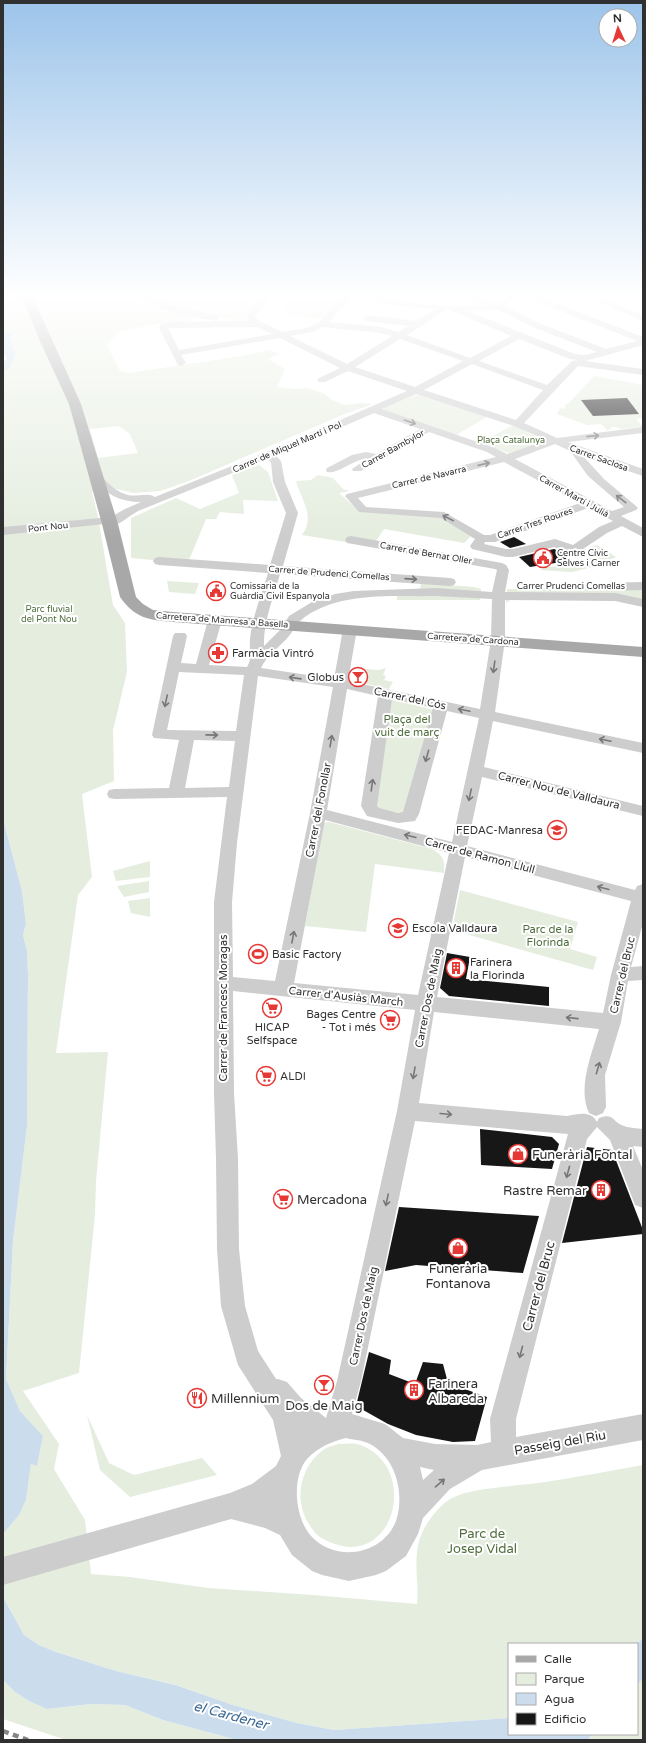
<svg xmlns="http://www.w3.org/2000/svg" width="646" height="1743" font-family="'Varela Round',sans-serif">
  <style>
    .green { fill: #e5eddf; fill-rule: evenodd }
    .water { fill: #cbdced }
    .building { fill: #171717 }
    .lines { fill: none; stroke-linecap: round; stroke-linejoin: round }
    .minor { fill: #cdcdcd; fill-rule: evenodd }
    .major { fill: #a8a8a8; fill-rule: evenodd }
    .rail { stroke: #858585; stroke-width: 4.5; stroke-dasharray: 6 4.5; stroke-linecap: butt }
    .oneway { stroke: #777 }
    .labels { text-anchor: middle; stroke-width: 4; stroke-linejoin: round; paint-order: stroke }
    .far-park-label { font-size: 9px; fill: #4f6d3d; stroke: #fff }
    .far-street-label { font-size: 9px; fill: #303030; stroke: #fff }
    .far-poi-label { font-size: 9px; fill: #303030; stroke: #fff; text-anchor: start }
    .poi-label { font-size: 11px; fill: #303030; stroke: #fff; text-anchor: start }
    .street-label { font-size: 11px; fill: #303030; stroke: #fff }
    .park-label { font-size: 11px; fill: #4f6d3d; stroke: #fff }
    .near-poi-label { font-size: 13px; fill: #303030; stroke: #fff; text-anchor: start }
    .near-street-label { font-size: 13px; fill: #303030; stroke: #fff }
    .near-park-label { font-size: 13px; fill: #4f6d3d; stroke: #fff }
    .near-water-label { font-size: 14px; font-style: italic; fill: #3d6a94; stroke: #fff }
  </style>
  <rect width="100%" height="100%" fill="#fff"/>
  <!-- green -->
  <g class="green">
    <path d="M3,293H261L260,304L250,311L247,316L249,322H240L207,313L184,323L155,324L118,332L107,345L120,371L129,373L242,356L270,350L280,354L268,359L285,369L277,387L294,389L308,388L325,394L332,400L345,405L362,403L373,404L342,415L189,481L160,491L134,493L116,489L92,492L98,517L113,605L125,623L127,672L113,730L114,781L82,794L92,877L78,895L56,1053L108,1052L96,1181L95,1215L79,1373L23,1391L59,1444L54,1469L85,1520L91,1574L130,1577L208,1588L313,1595L417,1604C419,1585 414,1565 418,1546C420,1530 437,1506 452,1498C471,1488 516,1486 538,1483C573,1478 608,1471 643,1465V1639L635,1644H509V1718L334,1730L297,1723L233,1705L177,1685L116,1671L56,1652L39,1645L24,1635L3,1597V1534L19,1515L26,1500L31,1464L37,1466L43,1436L20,1411L6,1379L13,1241L27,1126L28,975L27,951L23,935L26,924L22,891L3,819V373L11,366L16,351C9,343 17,334 3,329C7,317 3,305 3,293ZM119,426L130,434L138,453L98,458L90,429Z"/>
    <polygon points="308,297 342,298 328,314 320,319 284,314 290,298"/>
    <polygon points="594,376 643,385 643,418 636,419 643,427 620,429 616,427 610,427 612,429 607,430 601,424 587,425 557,414 560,408 564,409 566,404 568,404"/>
    <polygon points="420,395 487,417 456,435 384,410 385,407 413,396"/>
    <polygon points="513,425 543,440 542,443 509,453 480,443"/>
    <polygon points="259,465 268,472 278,501 243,500 244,514 220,512 216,519 206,519 190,558 183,563 131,558 131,518 176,498 200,509 239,493 232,475"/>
    <path d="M318,475L333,478L343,489L350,491L339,493L359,511L441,517L472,535L464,543L384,529L376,541L351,543L302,535C316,516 301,500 296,481L311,480Z"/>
    <polygon points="597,545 616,557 592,567 572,572 540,570 547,567 578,565 587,558 586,556 590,554 589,551 591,550 589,548"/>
    <polygon points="167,581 199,583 195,594 169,592"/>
    <polygon points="421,583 474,587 481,589 480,600 397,600 397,596 420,590"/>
    <polygon points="643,588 643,605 614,599 512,599 506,603 507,589"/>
    <polygon points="352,668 379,670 386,668 383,675 386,676 384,680 393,682 389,689 358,682 351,678"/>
    <polygon points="389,699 434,710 405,813 380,812 374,804"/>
    <path d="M329,822L432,849C444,856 445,861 444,873L375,864L366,932L305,926L324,823Z"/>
    <polygon points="150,861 150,877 116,881 113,871"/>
    <polygon points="149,881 149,892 124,897 117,886"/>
    <polygon points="460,890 578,922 570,949 597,957 593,970 452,930"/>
    <polygon points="150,898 150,917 131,913 128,901"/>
    <polygon points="87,1415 109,1463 134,1475 202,1458 217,1475 130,1497 100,1470"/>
    <path d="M338,1444C344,1444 351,1443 357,1444C417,1462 399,1557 342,1546C331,1543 319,1539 313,1530C310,1526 307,1521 305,1517C295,1494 302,1466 322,1451C326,1447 333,1446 338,1444Z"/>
    <polygon points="643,1679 643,1740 588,1740 592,1734 637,1734 637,1684"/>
    <polygon points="3,1680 15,1692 29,1701 47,1709 91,1704 125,1705 163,1720 237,1740 66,1740 3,1719"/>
  </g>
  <!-- water -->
  <g class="water">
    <polygon points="3,304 5,315 3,329 11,334 13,348 16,351 11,366 3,373 3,363 7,358 3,352"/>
    <polygon points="3,819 22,891 26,924 23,935 27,951 28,975 27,1126 13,1241 6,1379 20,1411 43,1436 37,1466 31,1464 26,1500 19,1515 3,1534"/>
    <polygon points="3,1597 24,1635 39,1645 56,1652 116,1671 176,1685 233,1705 297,1723 334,1730 509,1718 509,1734 592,1734 588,1740 237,1740 163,1720 125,1705 91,1704 47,1709 29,1701 15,1692 3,1680"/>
    <polygon points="643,1639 643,1679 637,1684 637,1644 635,1644"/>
  </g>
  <!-- building -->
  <g class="building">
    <polygon points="627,398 639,414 593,416 581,400"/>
    <polygon points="514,537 526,544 510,548 500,542"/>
    <polygon points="554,549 567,554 564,556 568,561 530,567 519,557"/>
    <polygon points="447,953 470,957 466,979 549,987 549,1006 449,996 440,988"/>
    <polygon points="480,1129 552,1137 559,1144 552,1169 481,1165"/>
    <polygon points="587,1147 612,1150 643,1230 643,1234 562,1243"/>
    <polygon points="399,1207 539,1216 523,1273 416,1265 385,1271"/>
    <polygon points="369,1352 391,1360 389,1374 415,1384 423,1362 443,1364 448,1383 487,1397 475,1441 453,1442 416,1435 388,1424 356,1406"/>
  </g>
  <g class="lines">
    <!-- minor -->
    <g class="minor">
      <path d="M137,293H146L168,304L218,316L219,318L215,321C193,316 152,311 137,293Z"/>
      <path d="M259,293H267C269,304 263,308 255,315L256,319L282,332L307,328L319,322L347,293C361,293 375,297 389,299C421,305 455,307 487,305L454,295L453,293H465L495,302L496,305L510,293H530L643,337V345L585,361L578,360L643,369V375L578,366L524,423L557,438L643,427V433L568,442L643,469V476L583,456L604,479L636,506L638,508L636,510L621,516L643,528V537L622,526L607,533L580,551L576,552L569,553L554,547L513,557H506L472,549L470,546L475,539L441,518L359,512L345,496L347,494L496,457L487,452L429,432L361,471H353L352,469L368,458C354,459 337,475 327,472L326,470L327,468L352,455L366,452L376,454L420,429L374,413L276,456L281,461L285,482L298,513L283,566L450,578L454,579L456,582L454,585L450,586L280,574C274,596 263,622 264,646L280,630L289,616L312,602L335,594L354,591L436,588L492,592L497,570L495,569L347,543L345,540L347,537L351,536L502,563L506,565L509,570L505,592L615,593L643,599V607L615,601L505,600V640L495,712L643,743V753L493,721L484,767L643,806V816L482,777L467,846L635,890L637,886L643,884V923L631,967L643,966V980L628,981L621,1022L605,1075L606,1107L603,1113L596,1116L589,1113C577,1088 592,1053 599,1029L434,1012L419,1103L567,1116C578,1114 591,1110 597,1122L599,1118C614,1112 612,1122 624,1126C629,1128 637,1128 643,1129V1147L633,1146L643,1170V1208L635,1205L610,1140L597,1127L587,1139L516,1419V1437L643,1414V1440L482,1470L450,1489L423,1518L418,1534L406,1556L386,1571L376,1575L349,1581L322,1575L312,1571L292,1555L280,1535L265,1528L231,1519L3,1585V1557L230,1493L252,1484L276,1466L281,1456L273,1420L238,1365L221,1306L217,1249L216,1159L214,1093V902L227,797L115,799L109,798L107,794L109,790L115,789L169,788L179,740L154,738L152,735L173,636L175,633H185L187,636L181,663L196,664L208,620L210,617H220L222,620L209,665L247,667C253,657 249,650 250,639C252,617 262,594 268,573L159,565L155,564L153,561L155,558L159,557L270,565L286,513L273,482L271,462L267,459L138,511C129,516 115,529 106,526L104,524L3,535V527L111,517L125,509L141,502C120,502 106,494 92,479L90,477L92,475H100C108,483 116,492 128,495C136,497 149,492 155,497L264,453L407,391L348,371L325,382H319L317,380L319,378L340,368L280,338L181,355L186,363L181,366L178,365L159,328L161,324L174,322L249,321L247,314L258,303ZM519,293L520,295L637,341L606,349L539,323L505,306ZM352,297L390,305L436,309L416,321L367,315L363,318L367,321L409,326L398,332L381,327L329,322ZM446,310H450L511,336L470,358L407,335ZM498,310L533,327L597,352L585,355L575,354L467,311ZM258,327L272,334L179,350L168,328ZM323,327L380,333L392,336L347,364L290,336L312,332ZM400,339L463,361L415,387L355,367ZM519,339L570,359L578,360L572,361L547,385L479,361ZM472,364L543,390L516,420L424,390ZM416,394L514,426L546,440L507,454L495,448L382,409ZM555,444L570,451L588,476L624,507L612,511L515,459ZM504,462L580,503L490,535H484L444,512L366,507L358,498ZM588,508L613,521L599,527L573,545L555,539L513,549H506L484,544L485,542H495ZM436,596L492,599L491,640L480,709L348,681L357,629L355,626H345L343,629L334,679L261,668C267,655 280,647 289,636C293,632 295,625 300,621C335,591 392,597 436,596ZM179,672L244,675L236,731L167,730ZM258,676L333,687L310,813L275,981L233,977L232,902L237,843ZM347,689L378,696L361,806L367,816L398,823L415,821L419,814L447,711L479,718L452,842L327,810ZM392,699L433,708L403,812L398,813L379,808L377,806ZM194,740L235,741L229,787L185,788ZM325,820L449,853L418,995L294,983ZM465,857L631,901L611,975L603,1013L437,997ZM233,991L415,1010L397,1111L337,1381L326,1418L301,1398L287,1382L278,1379H276L258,1351L245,1306L239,1249L238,1159L234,1093ZM415,1121L568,1134L490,1419L491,1442L477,1445L435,1444L403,1438L385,1424L352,1414L361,1381ZM346,1438C353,1440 363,1440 370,1444C396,1458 405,1493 396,1521C383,1555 336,1563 311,1536C295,1518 291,1478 307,1459C318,1447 331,1442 346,1438ZM420,1467L434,1470L423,1480Z"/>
      <polygon points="578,293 589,293 643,315 643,321"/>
      <polygon points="643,582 643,590 599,591 595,590 593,587 595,584 599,583"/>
    </g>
    <!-- major -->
    <path class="major" d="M21,293H31L81,404L118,524L136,597L143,604L153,610L173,612L643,647V657L173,622C148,620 135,618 120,597L102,524L69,404L39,339Z"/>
    <!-- rail -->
    <polyline class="rail" points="3,1731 28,1740"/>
  </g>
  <!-- one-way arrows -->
  <defs><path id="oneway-shaft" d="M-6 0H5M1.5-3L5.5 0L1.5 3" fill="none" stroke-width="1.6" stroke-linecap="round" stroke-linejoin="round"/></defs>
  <g class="oneway">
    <use href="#oneway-shaft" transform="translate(410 422) rotate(19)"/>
    <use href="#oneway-shaft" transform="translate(593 436) rotate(-6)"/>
    <use href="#oneway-shaft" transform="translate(484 464) rotate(-13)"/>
    <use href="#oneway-shaft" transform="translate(621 499) rotate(-142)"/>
    <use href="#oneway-shaft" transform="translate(448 518) rotate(-153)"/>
    <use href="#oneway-shaft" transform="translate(411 579) rotate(4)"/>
    <use href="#oneway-shaft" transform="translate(494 667) rotate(98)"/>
    <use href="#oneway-shaft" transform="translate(295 678) rotate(-172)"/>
    <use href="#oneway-shaft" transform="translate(166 701) rotate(102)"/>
    <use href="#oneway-shaft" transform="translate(464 710) rotate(-168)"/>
    <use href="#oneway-shaft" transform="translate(212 735) rotate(1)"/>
    <use href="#oneway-shaft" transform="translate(605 740) rotate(-168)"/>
    <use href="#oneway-shaft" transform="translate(331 741) rotate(-80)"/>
    <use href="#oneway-shaft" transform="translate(427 756) rotate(106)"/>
    <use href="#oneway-shaft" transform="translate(372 785) rotate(-82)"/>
    <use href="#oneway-shaft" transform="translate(470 795) rotate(102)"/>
    <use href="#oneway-shaft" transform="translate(410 836) rotate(-166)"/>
    <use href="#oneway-shaft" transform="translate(603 888) rotate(-165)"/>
    <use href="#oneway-shaft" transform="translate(293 937) rotate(-79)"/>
    <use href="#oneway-shaft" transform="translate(572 1018) rotate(-174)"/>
    <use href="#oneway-shaft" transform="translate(598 1068) rotate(-74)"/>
    <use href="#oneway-shaft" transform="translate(414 1073) rotate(100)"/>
    <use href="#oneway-shaft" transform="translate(446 1114) rotate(5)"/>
    <use href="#oneway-shaft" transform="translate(568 1172) rotate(105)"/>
    <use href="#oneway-shaft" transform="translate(387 1200) rotate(102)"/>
    <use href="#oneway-shaft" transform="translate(521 1352) rotate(105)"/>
    <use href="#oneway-shaft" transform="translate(440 1483) rotate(-41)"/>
  </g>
  <!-- sky -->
  <linearGradient id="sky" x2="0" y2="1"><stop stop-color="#9cc4ea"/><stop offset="0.55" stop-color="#fff"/><stop offset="1" stop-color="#fff" stop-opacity="0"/></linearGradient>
  <rect width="646" height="537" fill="url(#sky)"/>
  <!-- icons -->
  <defs>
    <g id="civic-ring" transform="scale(1)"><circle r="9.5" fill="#fff" stroke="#e63834" stroke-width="1.5"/><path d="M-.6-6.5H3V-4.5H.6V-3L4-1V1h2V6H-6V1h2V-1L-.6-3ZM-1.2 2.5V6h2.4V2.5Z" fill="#e63834"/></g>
    <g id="pharmacy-ring" transform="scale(1)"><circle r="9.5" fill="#fff" stroke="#e63834" stroke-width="1.5"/><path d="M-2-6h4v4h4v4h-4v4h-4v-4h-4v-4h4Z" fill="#e63834"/></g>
    <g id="bar-ring" transform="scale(1)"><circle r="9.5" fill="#fff" stroke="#e63834" stroke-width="1.5"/><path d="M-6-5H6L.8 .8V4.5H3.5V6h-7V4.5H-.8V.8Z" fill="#e63834"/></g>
    <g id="school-ring" transform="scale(1)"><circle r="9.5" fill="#fff" stroke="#e63834" stroke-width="1.5"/><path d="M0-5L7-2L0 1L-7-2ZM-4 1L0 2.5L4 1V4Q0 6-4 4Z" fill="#e63834"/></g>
    <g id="stadium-ring" transform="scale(1)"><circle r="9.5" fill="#fff" stroke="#e63834" stroke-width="1.5"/><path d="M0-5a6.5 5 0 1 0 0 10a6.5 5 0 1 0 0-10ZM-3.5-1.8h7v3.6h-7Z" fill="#e63834"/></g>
    <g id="building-ring" transform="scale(1)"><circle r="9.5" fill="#fff" stroke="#e63834" stroke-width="1.5"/><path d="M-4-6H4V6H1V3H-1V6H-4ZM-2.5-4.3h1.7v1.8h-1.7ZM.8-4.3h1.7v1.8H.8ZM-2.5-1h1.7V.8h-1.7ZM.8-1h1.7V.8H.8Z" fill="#e63834"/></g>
    <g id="supermarket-ring" transform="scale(1)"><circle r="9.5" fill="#fff" stroke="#e63834" stroke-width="1.5"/><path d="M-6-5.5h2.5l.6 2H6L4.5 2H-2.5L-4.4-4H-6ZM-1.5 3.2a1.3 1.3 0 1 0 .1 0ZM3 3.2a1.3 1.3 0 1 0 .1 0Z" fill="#e63834"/></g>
    <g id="shop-ring" transform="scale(1)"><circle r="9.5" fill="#fff" stroke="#e63834" stroke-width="1.5"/><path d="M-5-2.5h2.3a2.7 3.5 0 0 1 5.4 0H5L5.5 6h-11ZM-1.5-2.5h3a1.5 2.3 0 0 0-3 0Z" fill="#e63834"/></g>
    <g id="restaurant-ring" transform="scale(1)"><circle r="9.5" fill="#fff" stroke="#e63834" stroke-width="1.5"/><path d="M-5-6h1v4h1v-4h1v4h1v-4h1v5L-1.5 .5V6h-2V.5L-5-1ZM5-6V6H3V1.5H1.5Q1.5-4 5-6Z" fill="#e63834"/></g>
  </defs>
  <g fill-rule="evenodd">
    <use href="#civic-ring" x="543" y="558"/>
    <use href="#civic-ring" x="216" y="591"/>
    <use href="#pharmacy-ring" x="218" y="653"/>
    <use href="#bar-ring" x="358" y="677"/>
    <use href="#school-ring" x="557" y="830"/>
    <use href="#school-ring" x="398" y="928"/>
    <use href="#stadium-ring" x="258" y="954"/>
    <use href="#building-ring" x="456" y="968"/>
    <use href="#supermarket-ring" x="272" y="1008"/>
    <use href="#supermarket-ring" x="390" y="1020"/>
    <use href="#supermarket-ring" x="266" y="1076"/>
    <use href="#shop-ring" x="518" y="1154"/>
    <use href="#building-ring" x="601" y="1190"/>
    <use href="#supermarket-ring" x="283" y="1199"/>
    <use href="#shop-ring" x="458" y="1248"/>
    <use href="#bar-ring" x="324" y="1385"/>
    <use href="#building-ring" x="414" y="1390"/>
    <use href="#restaurant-ring" x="197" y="1398"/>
  </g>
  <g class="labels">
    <!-- far-park labels -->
    <g class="far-park-label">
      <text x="511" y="443">Plaça Catalunya</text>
      <text x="49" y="612">Parc fluvial<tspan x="49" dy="10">del Pont Nou</tspan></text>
    </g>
    <!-- far-street labels -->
    <g class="far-street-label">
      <text transform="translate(287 447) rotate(-23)" y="3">Carrer de Miquel Martí i Pol</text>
      <text transform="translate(393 449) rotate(-29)" y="3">Carrer Bambylor</text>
      <text transform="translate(599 458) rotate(20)" y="3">Carrer Saclosa</text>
      <text transform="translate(429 477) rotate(-13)" y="3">Carrer de Navarra</text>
      <text transform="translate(574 496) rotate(29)" y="3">Carrer Martí i Julià</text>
      <text transform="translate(535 523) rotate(-19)" y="3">Carrer Tres Roures</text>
      <text transform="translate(48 527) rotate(-6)" y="3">Pont Nou</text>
      <text transform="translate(426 553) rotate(10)" y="3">Carrer de Bernat Oller</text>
      <text transform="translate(329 573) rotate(4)" y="3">Carrer de Prudenci Comellas</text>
      <text x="571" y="589">Carrer Prudenci Comellas</text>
      <text transform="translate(222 620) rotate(4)" y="3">Carretera de Manresa a Basella</text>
      <text transform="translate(473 639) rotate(4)" y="3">Carretera de Cardona</text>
    </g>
    <!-- far-poi labels -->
    <g class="far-poi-label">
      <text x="557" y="556">Centre Cívic<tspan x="557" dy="10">Selves i Carner</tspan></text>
      <text x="230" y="589">Comissaria de la<tspan x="230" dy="10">Guàrdia Civil Espanyola</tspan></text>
    </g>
    <!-- poi labels -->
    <g class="poi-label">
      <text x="232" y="657">Farmàcia Vintró</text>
      <text x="344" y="681" text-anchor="end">Globus</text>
      <text x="543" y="834" text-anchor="end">FEDAC-Manresa</text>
      <text x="412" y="932">Escola Valldaura</text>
      <text x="272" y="958">Basic Factory</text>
      <text x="470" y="966">Farinera<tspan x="470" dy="13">la Florinda</tspan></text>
      <text x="376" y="1018" text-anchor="end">Bages Centre<tspan x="376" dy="13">- Tot i més</tspan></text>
      <text x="272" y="1031" text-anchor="middle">HICAP<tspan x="272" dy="13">Selfspace</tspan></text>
      <text x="280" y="1080">ALDI</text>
    </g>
    <!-- street labels -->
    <g class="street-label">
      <text transform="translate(410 698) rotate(12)" y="4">Carrer del Cós</text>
      <text transform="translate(559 790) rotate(14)" y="4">Carrer Nou de Valldaura</text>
      <text transform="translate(318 810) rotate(-79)" y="4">Carrer del Fonollar</text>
      <text transform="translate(480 855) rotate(15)" y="4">Carrer de Ramon Llull</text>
      <text transform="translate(622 975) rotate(-77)" y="4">Carrer del Bruc</text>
      <text transform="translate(346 996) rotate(6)" y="4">Carrer d'Ausiàs March</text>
      <text transform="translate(428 998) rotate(-79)" y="4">Carrer Dos de Maig</text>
      <text transform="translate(223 1008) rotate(-90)" y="4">Carrer de Francesc Moragas</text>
      <text transform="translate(363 1316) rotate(-78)" y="4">Carrer Dos de Maig</text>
    </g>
    <!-- park labels -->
    <g class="park-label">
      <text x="407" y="723">Plaça del<tspan x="407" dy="13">vuit de març</tspan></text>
      <text x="548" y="933">Parc de la<tspan x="548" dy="13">Florinda</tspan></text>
    </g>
    <!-- near-poi labels -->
    <g class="near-poi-label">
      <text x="532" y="1159">Funerària Fontal</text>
      <text x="587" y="1195" text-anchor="end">Rastre Remar</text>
      <text x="297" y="1204">Mercadona</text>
      <text x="458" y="1273" text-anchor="middle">Funerària<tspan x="458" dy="15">Fontanova</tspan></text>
      <text x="428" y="1388">Farinera<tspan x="428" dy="15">Albareda</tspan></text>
      <text x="211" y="1403">Millennium</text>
      <text x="324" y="1410" text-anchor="middle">Dos de Maig</text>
    </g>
    <!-- near-street labels -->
    <g class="near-street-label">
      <text transform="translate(538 1286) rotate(-75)" y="5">Carrer del Bruc</text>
      <text transform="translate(560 1442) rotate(-10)" y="5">Passeig del Riu</text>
    </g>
    <!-- near-park labels -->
    <g class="near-park-label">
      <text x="482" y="1538">Parc de<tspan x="482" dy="15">Josep Vidal</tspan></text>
    </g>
    <!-- near-water labels -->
    <g class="near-water-label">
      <text transform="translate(231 1715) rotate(15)" y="5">el Cardener</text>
    </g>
  </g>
  <!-- border -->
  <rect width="646" height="1743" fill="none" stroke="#303030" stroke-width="8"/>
  <!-- legend -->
  <rect x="508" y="1643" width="130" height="92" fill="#ffffff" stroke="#acacac"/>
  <rect x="516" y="1656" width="20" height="6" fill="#a8a8a8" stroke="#acacac"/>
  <text x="544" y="1663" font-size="12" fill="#303030">Calle</text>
  <rect x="516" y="1673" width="20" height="12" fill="#e5eddf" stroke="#acacac"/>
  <text x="544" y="1683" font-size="12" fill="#303030">Parque</text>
  <rect x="516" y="1693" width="20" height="12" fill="#cbdced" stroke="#acacac"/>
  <text x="544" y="1703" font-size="12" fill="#303030">Agua</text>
  <rect x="516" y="1713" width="20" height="12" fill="#171717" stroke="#acacac"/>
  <text x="544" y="1723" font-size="12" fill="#303030">Edificio</text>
  <!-- north arrow -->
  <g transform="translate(618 28) rotate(356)"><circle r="19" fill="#ffffff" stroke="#acacac"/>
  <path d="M0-3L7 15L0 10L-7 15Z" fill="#e63834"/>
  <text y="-6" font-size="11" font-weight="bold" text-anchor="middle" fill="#303030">N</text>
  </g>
</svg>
